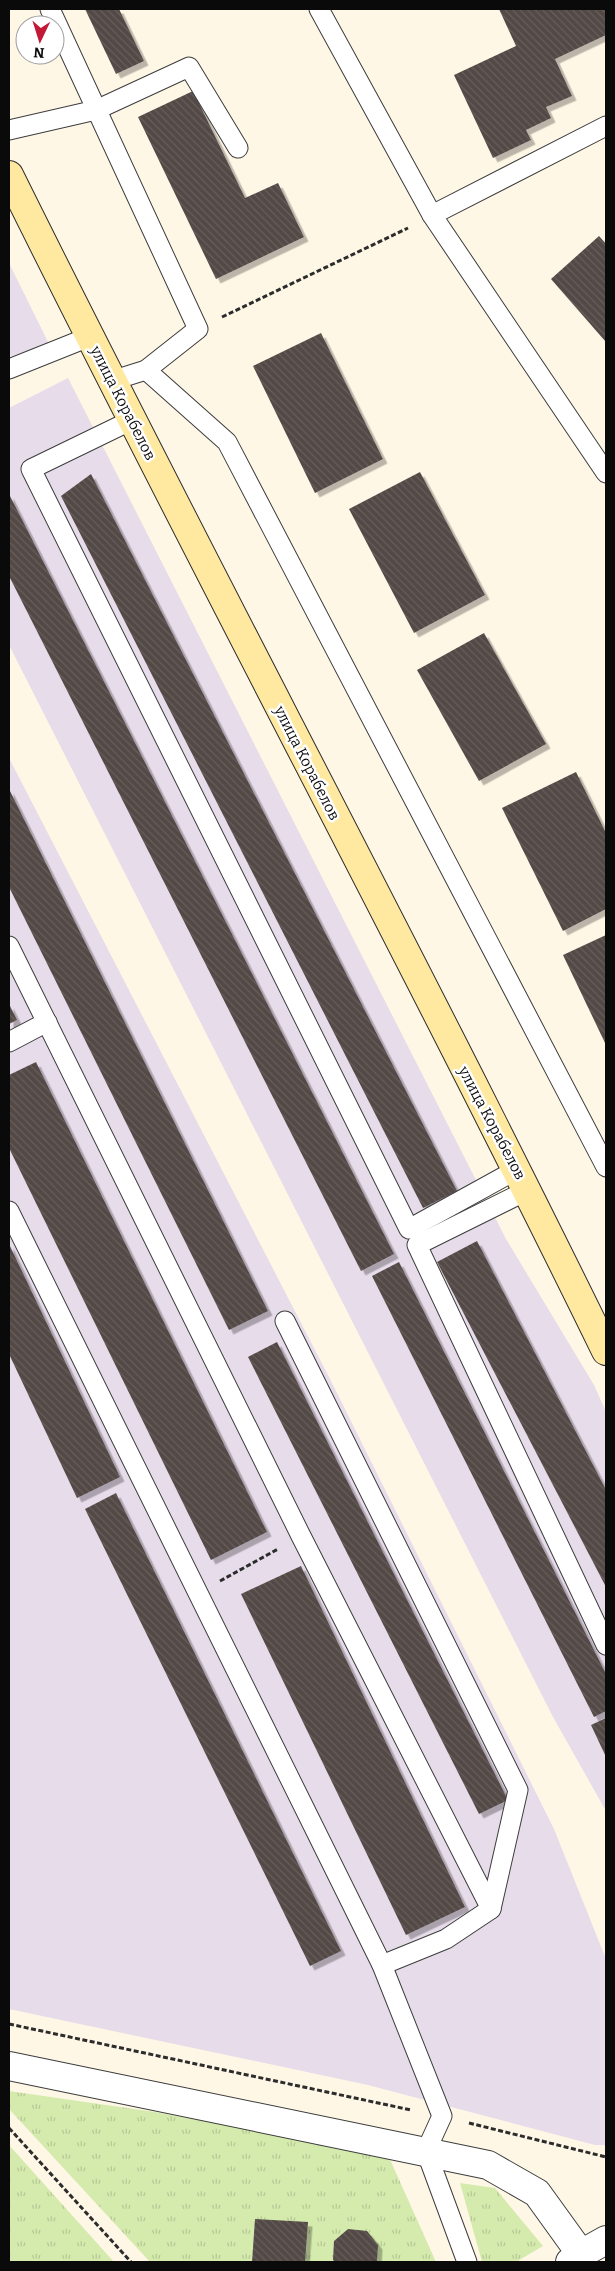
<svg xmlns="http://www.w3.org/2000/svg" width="615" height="2271" font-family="Bitter,serif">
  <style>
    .industrial { fill: #e7dcea }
    .park { fill: url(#park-tufts) }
    .building { fill: url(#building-back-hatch); filter: url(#shadow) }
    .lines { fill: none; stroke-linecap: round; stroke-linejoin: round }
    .lane-casing { stroke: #3d3d3d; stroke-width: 21 }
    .street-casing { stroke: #3d3d3d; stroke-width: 30 }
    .secondary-casing { stroke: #2c2c2c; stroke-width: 30 }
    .path { stroke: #2c2c2c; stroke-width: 3; stroke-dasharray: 5 2.5; stroke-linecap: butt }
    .lane { stroke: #fff; stroke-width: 19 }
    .street { stroke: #fff; stroke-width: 28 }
    .secondary { stroke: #ffe9a1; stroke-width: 28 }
    .labels { text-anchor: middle; stroke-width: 5; stroke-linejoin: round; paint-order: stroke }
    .street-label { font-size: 15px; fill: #0a0a0a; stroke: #fff }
  </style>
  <defs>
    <pattern id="park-tufts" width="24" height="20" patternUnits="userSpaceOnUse" patternTransform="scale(1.25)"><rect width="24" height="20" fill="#d5ebae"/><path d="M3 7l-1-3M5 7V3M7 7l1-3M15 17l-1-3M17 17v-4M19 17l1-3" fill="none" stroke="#b6c894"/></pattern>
    <pattern id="building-back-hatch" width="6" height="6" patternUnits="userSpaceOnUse" patternTransform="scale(1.25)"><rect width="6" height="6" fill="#534946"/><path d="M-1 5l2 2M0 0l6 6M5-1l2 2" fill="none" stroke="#675f5c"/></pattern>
    <filter id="shadow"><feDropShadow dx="4.5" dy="4.5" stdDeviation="0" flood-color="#0004"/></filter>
  </defs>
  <rect width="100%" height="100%" fill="#fff7e6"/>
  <!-- industrial -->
  <g class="industrial">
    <polygon points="9,263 49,344 9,357"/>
    <polygon points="68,378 506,1239 594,1385 606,1412 606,1811 553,1717 9,645 9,408"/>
    <polygon points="9,758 330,1379 554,1829 606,1959 606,2145 595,2145 368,2085 9,2009"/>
  </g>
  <!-- park -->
  <g class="park">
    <polygon points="9,2091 155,2112 388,2155 436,2262 150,2262 9,2109"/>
    <polygon points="9,2145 114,2262 9,2262"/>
    <polygon points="460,2183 495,2188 543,2246 516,2262 482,2262"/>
  </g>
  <!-- building -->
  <g class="building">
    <polygon points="85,9 119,9 144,61 116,74"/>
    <polygon points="499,9 606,9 606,35 555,59 572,96 546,107 551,118 526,130 531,140 493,158 454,75 516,46"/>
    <polygon points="193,91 245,198 278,183 304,237 216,279 138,117"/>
    <polygon points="599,236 606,244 606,342 551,279"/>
    <polygon points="321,333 383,459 315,493 253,366"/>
    <polygon points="420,472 485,595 414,633 349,509"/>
    <polygon points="91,474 457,1191 423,1208 61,496"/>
    <polygon points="9,494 394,1254 361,1271 9,576"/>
    <polygon points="484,633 546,744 479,781 417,670"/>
    <polygon points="576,772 606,833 606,909 563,931 502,808"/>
    <polygon points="9,789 268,1311 229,1330 9,887"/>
    <polygon points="606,935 606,1045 563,955"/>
    <polygon points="9,1004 17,1020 9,1024"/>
    <polygon points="36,1062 267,1532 211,1560 9,1148 9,1075"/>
    <polygon points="477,1241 606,1490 606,1587 437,1262"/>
    <polygon points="9,1244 120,1477 77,1498 9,1354"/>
    <polygon points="399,1262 606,1674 606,1711 594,1717 372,1276"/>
    <polygon points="277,1342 508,1800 479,1814 248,1357"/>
    <polygon points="116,1493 341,1951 310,1966 85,1509"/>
    <polygon points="301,1566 465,1907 406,1935 241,1594"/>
    <polygon points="606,1718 606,1757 591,1725"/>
    <polygon points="255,2219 308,2222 305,2262 252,2262"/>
    <polygon points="348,2229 367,2231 378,2245 377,2262 335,2262 333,2260 334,2241"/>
  </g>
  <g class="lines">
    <!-- lane casing -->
    <g class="lane-casing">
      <g id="lane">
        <polyline points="50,9 198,329 146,370 111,381"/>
        <polyline points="319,9 432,215 606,473"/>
        <polyline points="9,130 96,110 189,67 238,148"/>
        <polyline points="432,215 606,126"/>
        <polyline points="9,369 89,337"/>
        <polyline points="146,370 227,442 606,1167"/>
        <polyline points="132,420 31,469 409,1229 516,1170"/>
        <polyline points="9,946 301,1536 491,1909"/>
        <polyline points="9,1042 47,1022"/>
        <polyline points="528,1190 417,1245 606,1645"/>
        <polyline points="9,1211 382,1965 442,2116 426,2151 467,2262"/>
        <polyline points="285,1321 518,1790 491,1909 446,1939 382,1965"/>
      </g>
    </g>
    <!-- street casing -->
    <g class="street-casing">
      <g id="street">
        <polyline points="9,2066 488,2165 537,2193 581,2254"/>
        <polyline points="570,2262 581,2254 606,2240"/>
      </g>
    </g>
    <!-- secondary casing -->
    <g class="secondary-casing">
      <path id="secondary" d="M9,175C204,569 413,956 606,1351"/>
    </g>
    <!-- path -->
    <g class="path">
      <polyline points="222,317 408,228"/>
      <polyline points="220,1581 278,1549"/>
      <polyline points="9,2024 411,2110"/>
      <polyline points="469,2123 606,2157"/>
      <polyline points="9,2128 131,2262"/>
    </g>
    <!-- lane -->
    <use href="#lane" class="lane"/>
    <!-- street -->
    <use href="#street" class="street"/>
    <!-- secondary -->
    <use href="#secondary" class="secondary"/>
  </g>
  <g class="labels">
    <!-- street labels -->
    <g class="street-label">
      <text transform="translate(123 403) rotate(63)" y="5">улица Корабелов</text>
      <text transform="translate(307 763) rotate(63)" y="5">улица Корабелов</text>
      <text transform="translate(492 1123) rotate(62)" y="5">улица Корабелов</text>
    </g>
  </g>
  <!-- border -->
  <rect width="615" height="2271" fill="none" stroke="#0a0a0a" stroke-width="20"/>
  <!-- north arrow -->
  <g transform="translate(40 40) rotate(184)"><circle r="24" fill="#ffffff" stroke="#9d9d9d"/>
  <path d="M0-4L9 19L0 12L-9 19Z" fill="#c21a36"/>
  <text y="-8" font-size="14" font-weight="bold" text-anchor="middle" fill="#0a0a0a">N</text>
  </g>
</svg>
